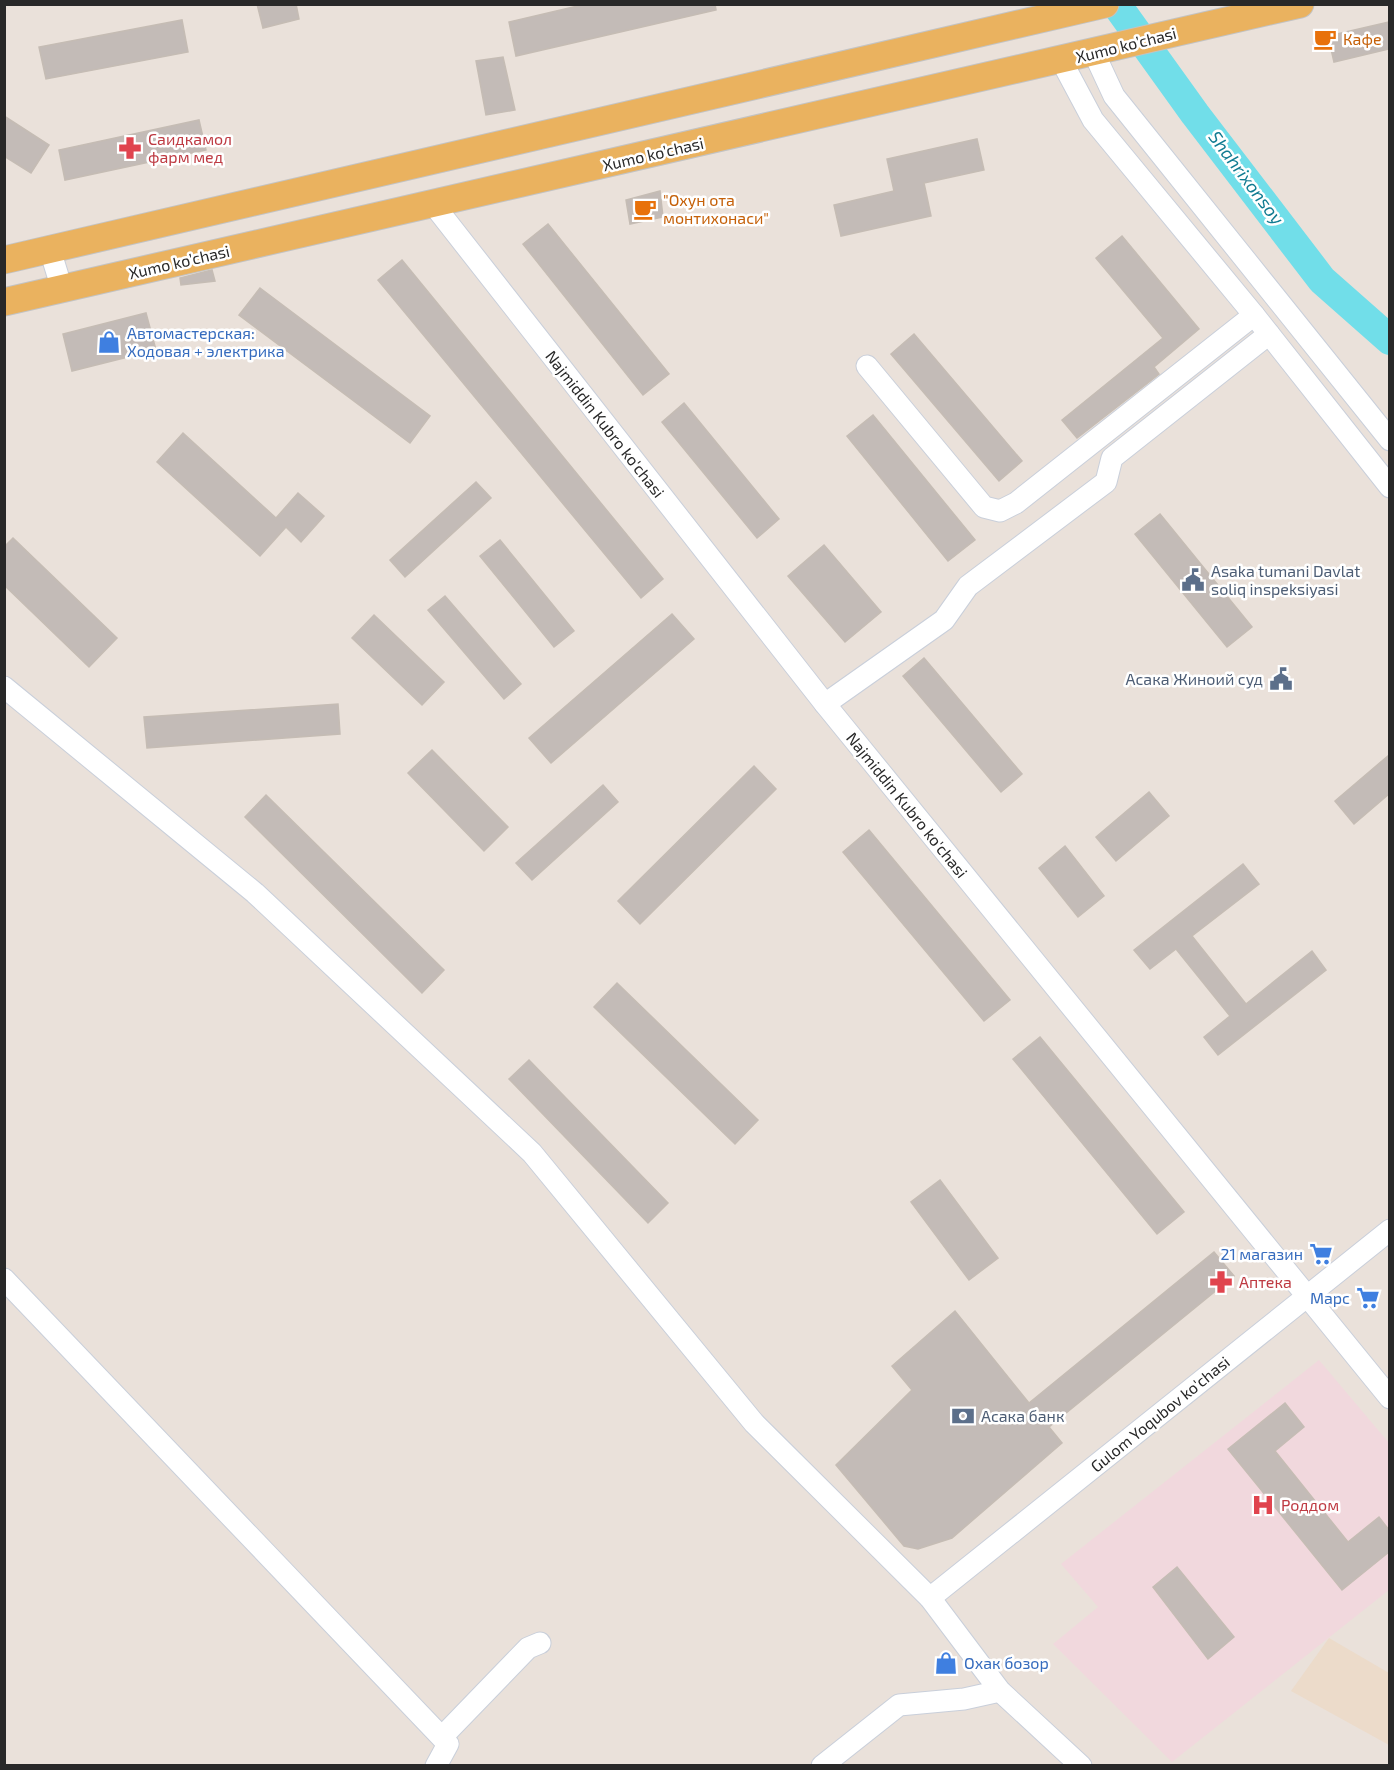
<svg xmlns="http://www.w3.org/2000/svg" width="1394" height="1770" font-family="'Exo 2',sans-serif">
  <style>
    .education { fill: #ecdbca }
    .medical { fill: #f1d8dd }
    .lines { fill: none; stroke-linecap: round; stroke-linejoin: round }
    .river { stroke: #71dee9; stroke-width: 30 }
    .building { fill: #c3bbb7; stroke: #c5bcb4; stroke-width: 1.5 }
    .minor-casing { stroke: #c9cfda; stroke-width: 23 }
    .major-casing { stroke: #c3c3c3; stroke-width: 29 }
    .minor { stroke: #fff; stroke-width: 21 }
    .major { stroke: #eab25f; stroke-width: 27 }
    .labels { text-anchor: middle; stroke-width: 5; stroke-linejoin: round; paint-order: stroke }
    .food-label { font-size: 16px; fill: #c56008; stroke: #fff; text-anchor: start }
    .street-label { font-size: 16px; fill: #282828; stroke: #fff }
    .health-label { font-size: 16px; fill: #be3a42; stroke: #fff; text-anchor: start }
    .shop-label { font-size: 16px; fill: #366cbe; stroke: #fff; text-anchor: start }
    .service-label { font-size: 16px; fill: #4e5e75; stroke: #fff; text-anchor: start }
    .water-label { font-size: 18px; font-style: italic; fill: #127c92; stroke: #fff }
  </style>
  <rect width="100%" height="100%" fill="#eae1da"/>
  <!-- education -->
  <polygon class="education" points="1329,1638 1389,1673 1389,1745 1291,1691"/>
  <!-- medical -->
  <polygon class="medical" points="1319,1360 1389,1443 1389,1590 1172,1762 1053,1644 1098,1607 1061,1564"/>
  <g class="lines">
    <!-- river -->
    <polyline class="river" points="1116,4 1195,114 1322,280 1390,340"/>
  </g>
  <!-- building -->
  <g class="building">
    <polygon points="257,4 296,4 299,19 263,28"/>
    <polygon points="586,4 715,4 716,10 516,56 509,22"/>
    <polygon points="182,20 188,52 46,79 39,47"/>
    <polygon points="1389,22 1389,49 1334,62 1328,36"/>
    <polygon points="503,57 515,110 486,115 476,61"/>
    <polygon points="4,116 49,145 31,173 4,156"/>
    <polygon points="199,120 206,150 65,180 59,150"/>
    <polygon points="977,139 984,170 924,183 931,216 841,236 834,205 894,191 887,159"/>
    <polygon points="660,191 663,217 630,224 626,200"/>
    <polygon points="548,224 669,374 643,395 523,244"/>
    <polygon points="1122,236 1199,329 1154,367 1159,374 1077,438 1062,420 1163,338 1096,258"/>
    <polygon points="402,260 663,579 641,598 378,280"/>
    <polygon points="212,270 215,281 181,285 180,278"/>
    <polygon points="260,288 430,416 410,443 239,315"/>
    <polygon points="146,313 156,350 72,371 63,334"/>
    <polygon points="914,334 1022,461 999,481 891,354"/>
    <polygon points="684,403 779,519 757,538 662,422"/>
    <polygon points="873,415 975,540 948,561 847,436"/>
    <polygon points="183,433 276,518 298,493 324,516 301,542 286,527 260,556 157,462"/>
    <polygon points="476,482 491,498 405,577 390,560"/>
    <polygon points="1160,514 1252,627 1227,647 1135,534"/>
    <polygon points="13,538 117,638 89,667 4,585 4,547"/>
    <polygon points="500,540 574,631 554,647 480,556"/>
    <polygon points="824,545 881,612 845,642 788,576"/>
    <polygon points="445,596 521,684 504,699 428,610"/>
    <polygon points="672,614 694,639 551,763 529,738"/>
    <polygon points="374,615 444,682 422,705 352,638"/>
    <polygon points="924,658 1022,774 1001,792 903,676"/>
    <polygon points="338,704 340,734 147,748 144,717"/>
    <polygon points="432,750 508,827 484,851 408,773"/>
    <polygon points="1389,755 1389,794 1354,824 1335,801"/>
    <polygon points="754,766 776,789 640,924 618,901"/>
    <polygon points="603,785 618,802 532,880 516,863"/>
    <polygon points="1149,792 1169,816 1116,861 1096,837"/>
    <polygon points="266,795 444,970 422,993 245,817"/>
    <polygon points="869,830 1010,1000 984,1021 843,852"/>
    <polygon points="1065,846 1104,896 1078,917 1039,868"/>
    <polygon points="1243,864 1259,884 1192,936 1246,1004 1312,951 1326,970 1218,1055 1204,1037 1230,1016 1176,949 1150,969 1134,950"/>
    <polygon points="617,983 758,1120 735,1144 594,1007"/>
    <polygon points="1040,1037 1184,1212 1157,1234 1013,1059"/>
    <polygon points="529,1060 668,1203 648,1223 509,1079"/>
    <polygon points="940,1180 998,1258 969,1280 911,1202"/>
    <polygon points="1214,1252 1234,1276 1049,1427 1062,1443 952,1538 918,1549 904,1546 836,1465 912,1390 892,1366 955,1311 1029,1403"/>
    <polygon points="1285,1403 1304,1427 1275,1451 1348,1542 1379,1517 1389,1530 1389,1552 1342,1590 1228,1449"/>
    <polygon points="1177,1567 1234,1637 1208,1659 1153,1587"/>
  </g>
  <g class="lines">
    <!-- minor casing -->
    <g class="minor-casing">
      <g id="minor">
        <polyline points="1094,53 1114,96 1390,440"/>
        <polyline points="1061,60 1093,120 1254,315 1390,487"/>
        <polyline points="433,204 825,704 1390,1398"/>
        <polyline points="50,250 62,289"/>
        <polyline points="867,366 984,507 1000,511 1016,503 1254,315"/>
        <polyline points="4,687 255,893 532,1153 754,1423 930,1598 1000,1691 1081,1766"/>
        <polyline points="825,704 944,620 968,586 1106,482 1112,458 1269,334"/>
        <polyline points="4,1279 448,1744 436,1766"/>
        <polyline points="930,1598 1390,1230"/>
        <polyline points="442,1737 528,1648 540,1643"/>
        <polyline points="822,1766 899,1705 964,1699 1000,1691"/>
      </g>
    </g>
    <!-- major casing -->
    <g class="major-casing">
      <g id="major">
        <polyline points="4,260 1105,4"/>
        <polyline points="4,302 1300,4"/>
      </g>
    </g>
    <!-- minor -->
    <use href="#minor" class="minor"/>
    <!-- major -->
    <use href="#major" class="major"/>
  </g>
  <!-- icons -->
  <defs>
    <g id="cafe-bare" transform="scale(1.8)"><path d="M-5.5-4.5H6V0H3Q3 3.5 0 3.5H-2.5Q-5.5 3.5-5.5 0ZM3-3.2v2h1.7v-2ZM-6 4.5H4V6H-6Z" fill="#e8710a" stroke="#fff" stroke-width="2.5" paint-order="stroke"/></g>
    <g id="pharmacy-bare" transform="scale(1.8)"><path d="M-2-6h4v4h4v4h-4v4h-4v-4h-4v-4h4Z" fill="#e0444e" stroke="#fff" stroke-width="2.5" paint-order="stroke"/></g>
    <g id="shop-bare" transform="scale(1.8)"><path d="M-5-2.5h2.3a2.7 3.5 0 0 1 5.4 0H5L5.5 6h-11ZM-1.5-2.5h3a1.5 2.3 0 0 0-3 0Z" fill="#3f7fe0" stroke="#fff" stroke-width="2.5" paint-order="stroke"/></g>
    <g id="civic-bare" transform="scale(1.8)"><path d="M-.6-6.5H3V-4.5H.6V-3L4-1V1h2V6H-6V1h2V-1L-.6-3ZM-1.2 2.5V6h2.4V2.5Z" fill="#5c6f8a" stroke="#fff" stroke-width="2.5" paint-order="stroke"/></g>
    <g id="supermarket-bare" transform="scale(1.8)"><path d="M-6-5.5h2.5l.6 2H6L4.5 2H-2.5L-4.4-4H-6ZM-1.5 3.2a1.3 1.3 0 1 0 .1 0ZM3 3.2a1.3 1.3 0 1 0 .1 0Z" fill="#3f7fe0" stroke="#fff" stroke-width="2.5" paint-order="stroke"/></g>
    <g id="bank-bare" transform="scale(1.8)"><path d="M-6-4H6V4H-6ZM0-2.3a2.3 2.3 0 1 0 0 4.6a2.3 2.3 0 1 0 0-4.6Z" fill="#5c6f8a" stroke="#fff" stroke-width="2.5" paint-order="stroke"/></g>
    <g id="hospital-bare" transform="scale(1.8)"><path d="M-5-5h3v3.5h4V-5h3V5h-3V1.5h-4V5h-3Z" fill="#e0444e" stroke="#fff" stroke-width="2.5" paint-order="stroke"/></g>
  </defs>
  <g fill-rule="evenodd">
    <use href="#cafe-bare" x="1325" y="39"/>
    <use href="#pharmacy-bare" x="130" y="148"/>
    <use href="#cafe-bare" x="645" y="209"/>
    <use href="#shop-bare" x="109" y="342"/>
    <use href="#civic-bare" x="1193" y="580"/>
    <use href="#civic-bare" x="1281" y="679"/>
    <use href="#supermarket-bare" x="1321" y="1254"/>
    <use href="#pharmacy-bare" x="1221" y="1282"/>
    <use href="#supermarket-bare" x="1368" y="1298"/>
    <use href="#bank-bare" x="963" y="1416"/>
    <use href="#hospital-bare" x="1263" y="1505"/>
    <use href="#shop-bare" x="946" y="1663"/>
  </g>
  <g class="labels">
    <!-- food labels -->
    <g class="food-label">
      <text x="1343" y="45">Кафе</text>
      <text x="663" y="206">"Охун ота<tspan x="663" dy="18">монтихонаси"</tspan></text>
    </g>
    <!-- street labels -->
    <g class="street-label">
      <text transform="translate(1126 45) rotate(-14)" y="6">Xumo ko’chasi</text>
      <text transform="translate(653 154) rotate(-13)" y="6">Xumo ko’chasi</text>
      <text transform="translate(179 262) rotate(-13)" y="6">Xumo ko’chasi</text>
      <text transform="translate(605 424) rotate(52)" y="6">Najmiddin Kubro ko'chasi</text>
      <text transform="translate(907 805) rotate(51)" y="6">Najmiddin Kubro ko'chasi</text>
      <text transform="translate(1160 1414) rotate(-39)" y="6">Gulom Yoqubov ko'chasi</text>
    </g>
    <!-- health labels -->
    <g class="health-label">
      <text x="148" y="145">Саидкамол<tspan x="148" dy="18">фарм мед</tspan></text>
      <text x="1239" y="1288">Аптека</text>
      <text x="1281" y="1511">Роддом</text>
    </g>
    <!-- shop labels -->
    <g class="shop-label">
      <text x="127" y="339">Автомастерская:<tspan x="127" dy="18">Ходовая + электрика</tspan></text>
      <text x="1303" y="1260" text-anchor="end">21 магазин</text>
      <text x="1350" y="1304" text-anchor="end">Марс</text>
      <text x="964" y="1669">Охак бозор</text>
    </g>
    <!-- service labels -->
    <g class="service-label">
      <text x="1211" y="577">Asaka tumani Davlat<tspan x="1211" dy="18">soliq inspeksiyasi</tspan></text>
      <text x="1263" y="685" text-anchor="end">Асака Жиноий суд</text>
      <text x="981" y="1422">Асака банк</text>
    </g>
    <!-- water labels -->
    <g class="water-label">
      <text transform="translate(1246 178) rotate(53)" y="6">Shahrixonsoy</text>
    </g>
  </g>
  <!-- border -->
  <rect width="1394" height="1770" fill="none" stroke="#282828" stroke-width="12"/>
</svg>
